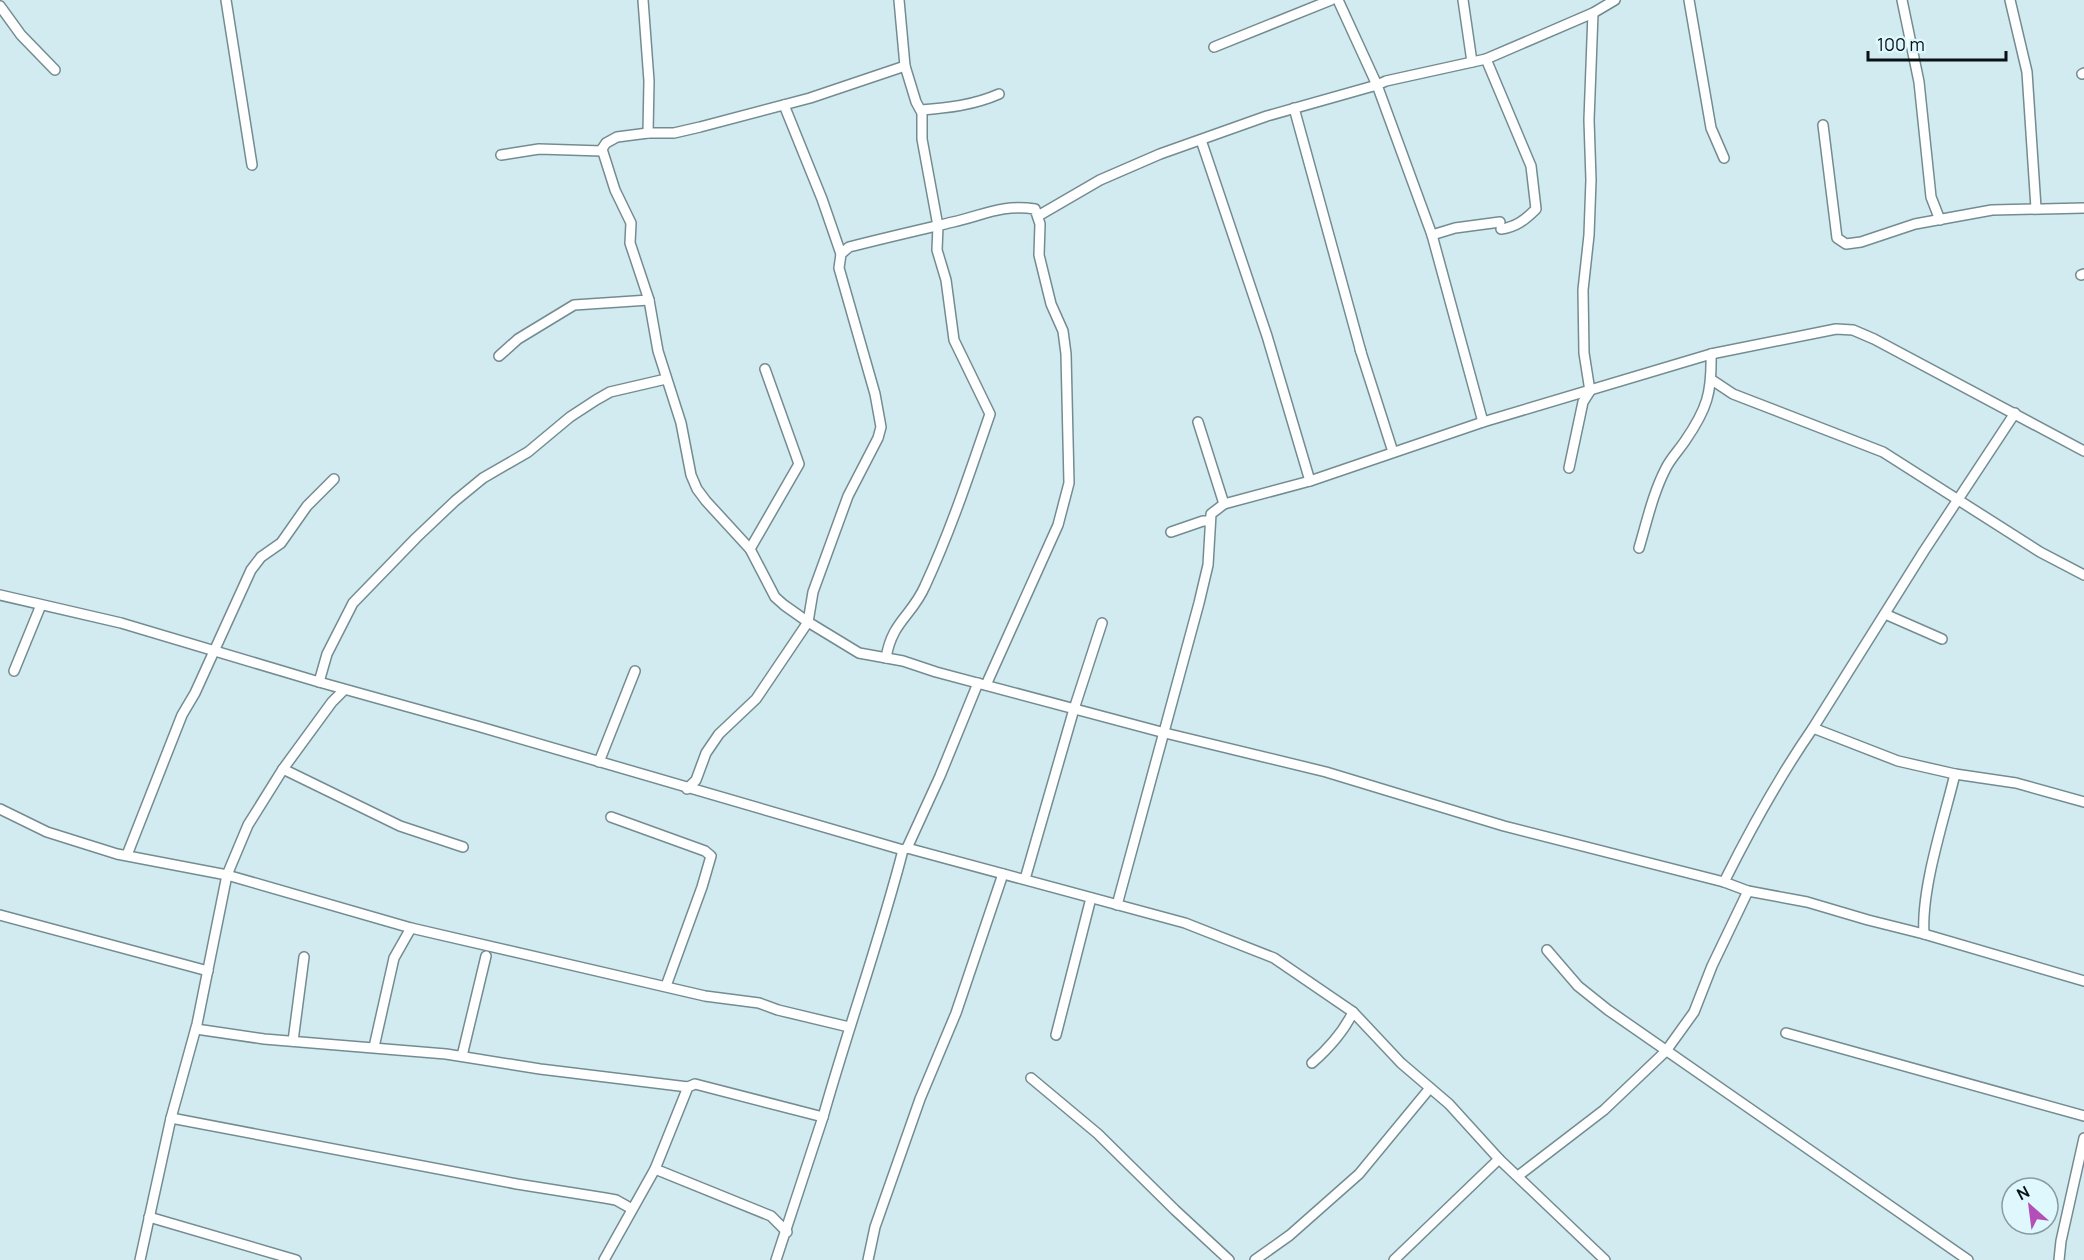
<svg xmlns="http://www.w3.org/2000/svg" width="2084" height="1260" font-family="Manrope,sans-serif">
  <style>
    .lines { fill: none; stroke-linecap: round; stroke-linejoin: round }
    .street-casing { stroke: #748c91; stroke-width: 12 }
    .street { stroke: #fff; stroke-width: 9 }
  </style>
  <rect width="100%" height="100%" fill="#d1ebf1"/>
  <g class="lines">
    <!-- street casing -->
    <g class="street-casing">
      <g id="street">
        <polyline points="226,0 252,165"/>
        <polyline points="643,0 649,81 648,133"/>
        <polyline points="1463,0 1472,62"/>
        <polyline points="1689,0 1711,128 1724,158"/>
        <polyline points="1902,0 1919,82 1931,197 1940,220"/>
        <polyline points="2010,0 2027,72 2036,208"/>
        <polyline points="0,6 21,35 55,70"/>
        <polyline points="1214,47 1331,0"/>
        <path d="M1486,59L1531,166L1536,209C1525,220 1516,227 1501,229"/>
        <polyline points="905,66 810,98 700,127 674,133 648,133 617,137 606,143 602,149 615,190 631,223 630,243 649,300 658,351 681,423 691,475 697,489 706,501 750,549 775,597 784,605 808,622 859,653 903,661 936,672 1165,733 1326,772 1504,826 1724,882"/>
        <polyline points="2082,74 2084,73"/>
        <polyline points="784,105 822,199 841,254"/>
        <polyline points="1294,108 1361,352"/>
        <path d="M921,110C948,108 974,105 999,94"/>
        <polyline points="1823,125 1837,238 1846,244 1861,242 1915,224 1992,210 2084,208"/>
        <polyline points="1201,140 1267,336 1310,481"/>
        <polyline points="501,155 539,149 602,151 602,149"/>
        <polyline points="1038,216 1100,180 1160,154 1267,116 1377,85 1338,0"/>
        <polyline points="1432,235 1455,228 1500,222"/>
        <polyline points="2081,275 2084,274"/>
        <polyline points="1360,349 1393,452"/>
        <polyline points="499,356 518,339 574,305 649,300"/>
        <polyline points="1712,380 1733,394 1883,452 2040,552 2084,575"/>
        <polyline points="1198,422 1224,504"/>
        <polyline points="1483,422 1432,235 1377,85 1386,81 1486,59 1593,13 1615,0"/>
        <polyline points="1569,468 1583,402 1590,391 1584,353 1583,290 1589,235 1591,180 1589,120 1593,13"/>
        <polyline points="1171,532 1203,521 1210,521"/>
        <path d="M1639,548C1647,521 1653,493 1666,468C1671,458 1679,450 1685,441C1707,409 1712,393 1711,354"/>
        <polyline points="750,549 799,464 765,369"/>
        <polyline points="0,595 121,623 319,682 477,726 903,850"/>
        <polyline points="1885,614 1942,639"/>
        <path d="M886,658C892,621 912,616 925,586C951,530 970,472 990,414L954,340L946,280L937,250L938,226L922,139V113L916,102L905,66L899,0"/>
        <polyline points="14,671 41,605"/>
        <polyline points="319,682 327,654 353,603 416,538 455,501 483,478 528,452 570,417 596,400 610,392 666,379"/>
        <polyline points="1813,728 1924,551 2015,413"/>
        <polyline points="599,762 635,671"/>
        <polyline points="283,769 400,826 463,847"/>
        <path d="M687,789L696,780L706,753L719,734L756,699L808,622L813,592L848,496L878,438L881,427L875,394L839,268L841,254L849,247C884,238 919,230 953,222C984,215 1002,204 1035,209L1040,224L1039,255L1051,304L1063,331L1066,354L1069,483L1058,525L986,685"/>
        <path d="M2084,802L2016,783L1955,774L1898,761L1813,728C1779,777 1751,828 1724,882L1748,891L1807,902L1868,920L1924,934L2084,981"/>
        <polyline points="0,809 47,832 117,854 227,875 411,928 705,996 759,1003 778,1010 849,1027"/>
        <polyline points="611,817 705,851 711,856 702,887 666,986"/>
        <polyline points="907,848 940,776 978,683"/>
        <polyline points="127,855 182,715 195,693 251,570 261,557 281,543 307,506 334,479"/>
        <polyline points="1025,879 1074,709 1102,623"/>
        <polyline points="1117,905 1199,603 1208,565 1211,514 1224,504 1310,481 1483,422 1711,354 1836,329 1853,330 1874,339 2084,451"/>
        <polyline points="0,915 208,971"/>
        <path d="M1924,934C1921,888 1944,820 1955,774"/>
        <polyline points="1547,950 1578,986 1608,1010 1968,1260"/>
        <polyline points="196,1029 264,1039 446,1054 540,1069 688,1087"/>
        <polyline points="1786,1033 2084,1116"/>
        <polyline points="1056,1035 1091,898"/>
        <polyline points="293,1041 304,957"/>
        <polyline points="374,1047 394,958 411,928"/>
        <polyline points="462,1056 486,956"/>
        <path d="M1312,1063C1329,1048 1343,1033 1353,1012"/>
        <polyline points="1031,1078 1098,1134 1175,1210 1229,1260"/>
        <polyline points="171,1118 517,1184 605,1198 616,1200 632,1209"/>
        <polyline points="655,1169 771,1216 787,1232"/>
        <polyline points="1518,1176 1604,1110 1666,1051 1694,1012 1712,966 1748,891"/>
        <polyline points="149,1217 296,1260"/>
        <polyline points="140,1260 171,1118 197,1024 227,875 248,825 283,769 332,702 344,690"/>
        <path d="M604,1260L655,1169L688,1087L695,1084L823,1117C848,1028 880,940 903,850L907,848L1185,923L1274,958L1353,1012L1401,1063L1449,1104L1499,1159L1605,1260"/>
        <polyline points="776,1260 823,1117"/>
        <polyline points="868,1260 875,1227 920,1099 956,1013 1003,874"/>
        <polyline points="1255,1260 1290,1235 1359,1174 1430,1088"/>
        <polyline points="1394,1260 1499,1159"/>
        <polyline points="2059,1260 2061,1241 2084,1138"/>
      </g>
    </g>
    <!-- street -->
    <use href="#street" class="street"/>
  </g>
  <!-- north arrow -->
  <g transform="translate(2030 1206) rotate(332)"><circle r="28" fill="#def8fe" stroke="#889ca0" stroke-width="1.5"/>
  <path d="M0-4.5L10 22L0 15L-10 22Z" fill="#b250b7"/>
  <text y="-9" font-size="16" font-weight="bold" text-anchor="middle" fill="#081113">N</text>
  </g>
  <!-- scale -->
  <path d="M1868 51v9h138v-9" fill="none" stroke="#081113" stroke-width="3"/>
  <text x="1877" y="51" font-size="18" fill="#081113" stroke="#def8fe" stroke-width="4.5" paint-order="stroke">100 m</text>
</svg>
